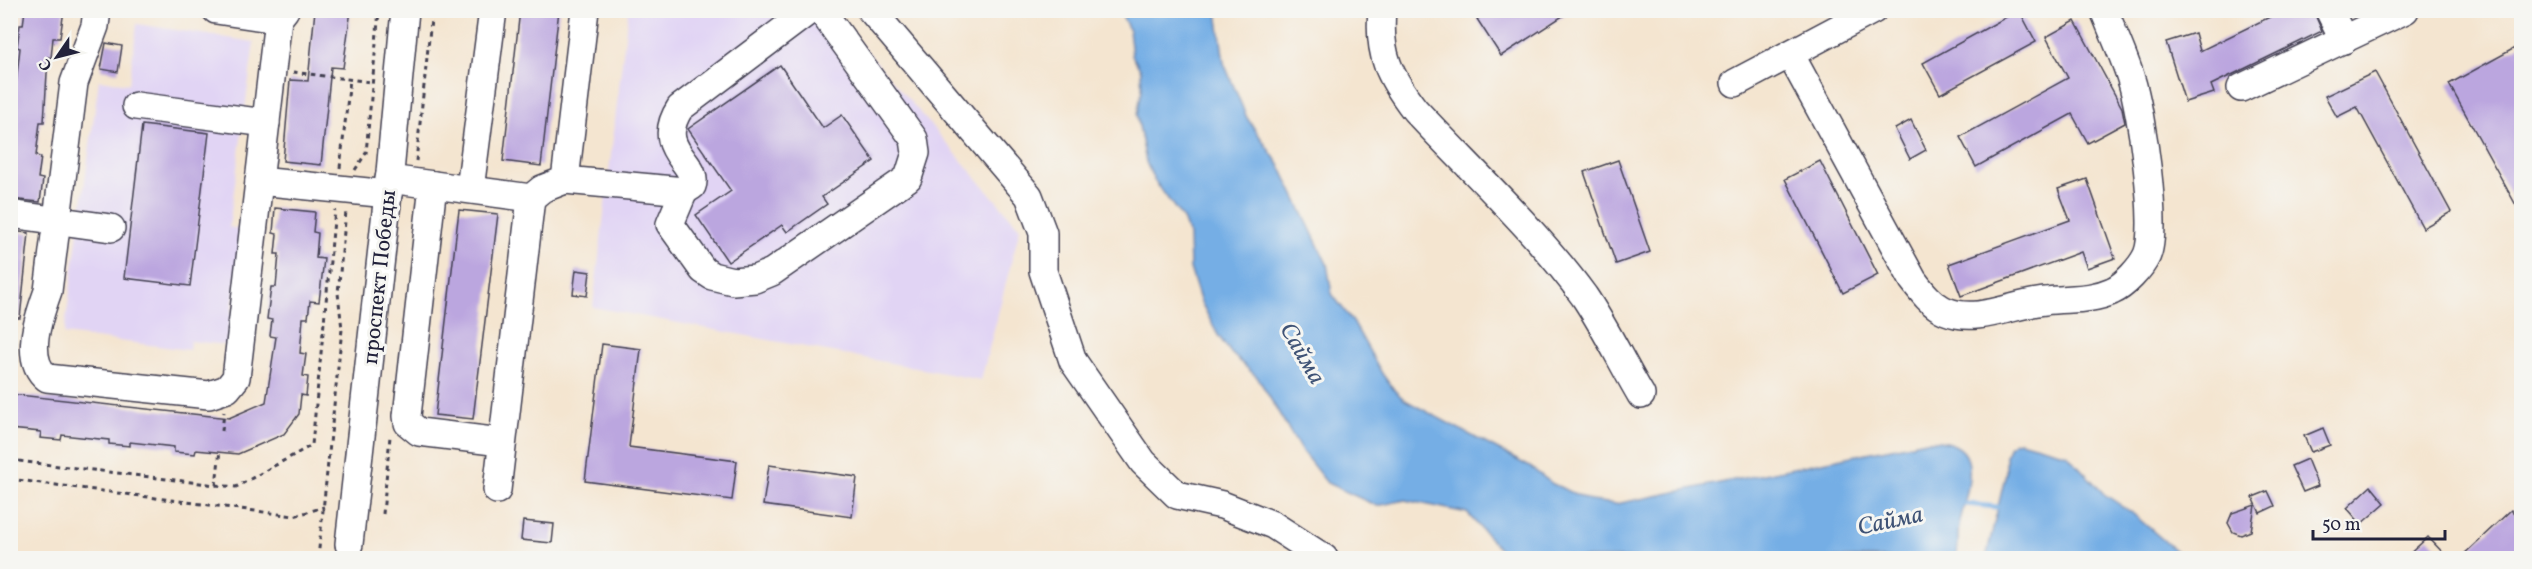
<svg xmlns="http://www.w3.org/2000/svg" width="2532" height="569" font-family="Vollkorn,serif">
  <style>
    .built { fill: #e1d4f4 }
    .water { fill: #75aee5; stroke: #4c6890; stroke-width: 1.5 }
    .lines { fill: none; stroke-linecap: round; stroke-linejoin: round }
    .stream { stroke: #75aee5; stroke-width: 5 }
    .building { fill: #bba6df }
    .minor-casing { stroke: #423f51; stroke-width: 30 }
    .path { stroke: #423f51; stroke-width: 3; stroke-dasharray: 4.5 4.5; stroke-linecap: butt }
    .minor { stroke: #fff; stroke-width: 27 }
    .labels { text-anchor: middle; stroke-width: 6; stroke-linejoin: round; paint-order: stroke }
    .street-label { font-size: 22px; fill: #22223b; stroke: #f6f6f2 }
    .water-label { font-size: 24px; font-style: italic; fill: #3f5376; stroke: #f6f6f2 }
  </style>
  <rect width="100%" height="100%" fill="#f6f6f2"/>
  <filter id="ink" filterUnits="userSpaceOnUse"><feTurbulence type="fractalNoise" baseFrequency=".0167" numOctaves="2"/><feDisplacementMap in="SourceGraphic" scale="12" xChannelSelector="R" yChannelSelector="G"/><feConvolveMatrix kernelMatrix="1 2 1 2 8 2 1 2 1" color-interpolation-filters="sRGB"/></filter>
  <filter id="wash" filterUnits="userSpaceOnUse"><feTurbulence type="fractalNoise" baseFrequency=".008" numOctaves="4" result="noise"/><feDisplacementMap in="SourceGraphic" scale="24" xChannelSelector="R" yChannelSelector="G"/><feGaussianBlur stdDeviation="1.35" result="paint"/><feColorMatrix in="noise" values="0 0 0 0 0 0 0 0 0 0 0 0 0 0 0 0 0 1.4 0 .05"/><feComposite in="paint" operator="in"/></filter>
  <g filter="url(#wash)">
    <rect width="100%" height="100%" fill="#f4e5d0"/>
    <!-- built -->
    <g class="built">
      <polygon points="628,11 832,11 1020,228 981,380 593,307"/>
      <polygon points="137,24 254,42 229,227 243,230 227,345 190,341 189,350 64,334 99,80 129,84"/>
    </g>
    <!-- water -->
    <g class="water">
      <path d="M1120,11H1217L1224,63L1247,118L1280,166L1327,264L1332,294L1353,322L1383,375L1395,391L1405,400L1530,467L1553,484L1591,501L1616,504L1926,441C1988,438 1968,485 1959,526C1957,536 1959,548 1956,558H1511L1503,553L1467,513L1405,500L1377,506L1327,483L1301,450L1258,378L1231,353L1218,335L1200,300L1190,268L1189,235L1183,219L1154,180L1146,162L1137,115L1142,90L1141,71L1132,55L1129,30Z"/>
      <polygon points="2020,441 2067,454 2104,494 2131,512 2184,558 1986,558 2006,473 2006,456 2009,447 2014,442"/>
    </g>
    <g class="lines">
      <!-- stream -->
      <polyline class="stream" points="1966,504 1997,507"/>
    </g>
    <g id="blocks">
      <!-- building -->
      <g class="building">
        <polygon points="25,10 64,10 60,38 53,38 51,58 48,57 44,122 40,122 36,156 41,157 38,178 43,179 40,202 10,199 10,91 15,92 20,48 17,47 20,25 23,25"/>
        <polygon points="315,10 351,10 343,68 331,67 321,165 283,161 290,80 308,81"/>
        <polygon points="520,10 559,10 541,166 503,161"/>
        <polygon points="1491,10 1572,10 1501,56 1477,19"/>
        <polygon points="2019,10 2036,42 1940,94 1923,63"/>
        <polygon points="2284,10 2313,10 2322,31 2211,85 2214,93 2185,102 2166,42 2195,33 2200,51"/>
        <polygon points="2075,21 2122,108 2125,123 2088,143 2072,114 1976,167 1960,137 2068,78 2046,37"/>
        <polygon points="106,43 122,46 118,72 101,69"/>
        <polygon points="2522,44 2522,216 2449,84"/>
        <polygon points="780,65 823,128 842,115 874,161 822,197 827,204 787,232 782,225 728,262 696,215 731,191 688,129"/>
        <polygon points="2375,72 2451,212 2423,228 2357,107 2337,117 2325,96"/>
        <polygon points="1911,120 1926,150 1910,159 1895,129"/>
        <polygon points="142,125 209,133 190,286 124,278"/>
        <polygon points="1618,160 1650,252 1616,264 1584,172"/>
        <polygon points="1820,161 1878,275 1843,293 1785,179"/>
        <polygon points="2087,179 2115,258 2087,268 2081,252 1961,296 1949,264 2070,220 2058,189"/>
        <polygon points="275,208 315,212 313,232 318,233 316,258 324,259 319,302 310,301 308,318 303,318 300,353 306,354 303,376 308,377 306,396 301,395 299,414 284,434 238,454 196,450 195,454 174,452 174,447 130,442 130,446 109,444 109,440 62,435 61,440 40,438 41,432 10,429 10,394 229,418 266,402 276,337 270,336 272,320 267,319 271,287 276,287 279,254 275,254 277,234 273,233"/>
        <polygon points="459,210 498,214 473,419 435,415"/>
        <polygon points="10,231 29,233 20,318 10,318"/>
        <polygon points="576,270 590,272 587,296 573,294"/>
        <polygon points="602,344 641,349 629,447 737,461 732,500 585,481"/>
        <polygon points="2323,428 2330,445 2311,452 2304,436"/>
        <polygon points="2307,459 2318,486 2303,492 2291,466"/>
        <polygon points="769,465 857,477 852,517 763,505"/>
        <polygon points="2371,486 2385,503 2361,524 2347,508"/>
        <polygon points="2268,491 2275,506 2260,513 2253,497"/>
        <polygon points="2255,505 2251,531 2241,535 2233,532 2228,523 2232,513"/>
        <polygon points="2511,510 2522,521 2522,558 2460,558"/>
        <polygon points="523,521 554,524 552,543 521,540"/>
        <polygon points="2428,537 2448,558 2405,558"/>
      </g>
    </g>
  </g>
  <g filter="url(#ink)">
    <use href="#blocks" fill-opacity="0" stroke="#423f51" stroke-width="1.5"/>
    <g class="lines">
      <!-- minor casing -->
      <g class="minor-casing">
        <g id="minor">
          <path d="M97,10L95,26L74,83L48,291C39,316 23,359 47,378L209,395L227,389L236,378L278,19L285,10"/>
          <polyline points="216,10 278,19"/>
          <polyline points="871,10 1029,196 1043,233 1043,271 1073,361 1143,462 1177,495 1222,505 1273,525 1324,558"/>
          <path d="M1382,10C1378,54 1389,76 1415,110C1472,171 1535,229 1584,296C1605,327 1622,363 1641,395"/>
          <polyline points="2329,10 2344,40"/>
          <path d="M1790,54L1913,280C1922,292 1932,305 1946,311C1978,324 2013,304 2045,301C2068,298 2090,301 2112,291C2124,286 2141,268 2147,255C2159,228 2141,109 2131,79C2124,56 2113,33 2104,10"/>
          <polyline points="1735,83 1873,10"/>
          <polyline points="2241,88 2405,10"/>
          <polyline points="136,106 266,123"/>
          <polyline points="389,179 531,198 542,189 565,180 585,10"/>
          <path d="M565,180L684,191L692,186C701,163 652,151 680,108L810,10"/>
          <polyline points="259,181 388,194"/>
          <polyline points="433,185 407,416 408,423 419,432 501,442"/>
          <polyline points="470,189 493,10"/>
          <polyline points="684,191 670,224 703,270 712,276 733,281 755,279 772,272 908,178 916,153 914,139 821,10"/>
          <polyline points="10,214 111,228"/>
          <polyline points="497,490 531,198"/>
          <polyline points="349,544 388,194 405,10"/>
        </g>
      </g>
      <!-- path -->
      <g class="path">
        <polyline points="293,72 371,82"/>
        <polyline points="416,161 432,10"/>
        <polyline points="340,168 350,79"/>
        <polyline points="355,170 366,153 379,10"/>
        <polyline points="222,431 224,412"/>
        <polyline points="10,460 216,485 220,450"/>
        <polyline points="10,479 294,516 324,507"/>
        <polyline points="216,485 236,487 312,445 335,210"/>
        <polyline points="383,514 390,436"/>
        <polyline points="318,558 342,329 338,293 346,211"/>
      </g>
      <!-- minor -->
      <use href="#minor" class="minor"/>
    </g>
  </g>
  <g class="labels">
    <!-- street labels -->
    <g class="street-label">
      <text transform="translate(378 277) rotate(-84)" y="8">проспект Победы</text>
    </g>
    <!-- water labels -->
    <g class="water-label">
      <text transform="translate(1303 353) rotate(60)" y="8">Сайма</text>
      <text transform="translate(1890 520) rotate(-12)" y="8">Сайма</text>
    </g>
  </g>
  <!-- margin -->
  <rect width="2532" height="569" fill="none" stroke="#f6f6f2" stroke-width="36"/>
  <!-- north arrow -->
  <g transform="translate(57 57) rotate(235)" stroke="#f6f6f2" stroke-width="4.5" paint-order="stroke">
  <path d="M0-4.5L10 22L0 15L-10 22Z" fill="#22223b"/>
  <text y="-9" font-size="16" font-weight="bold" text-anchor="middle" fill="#22223b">С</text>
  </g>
  <!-- scale -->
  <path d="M2313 530v9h132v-9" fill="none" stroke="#22223b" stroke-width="3"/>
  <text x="2322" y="530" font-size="18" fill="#22223b" stroke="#f6f6f2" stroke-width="4.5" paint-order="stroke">50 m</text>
</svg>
